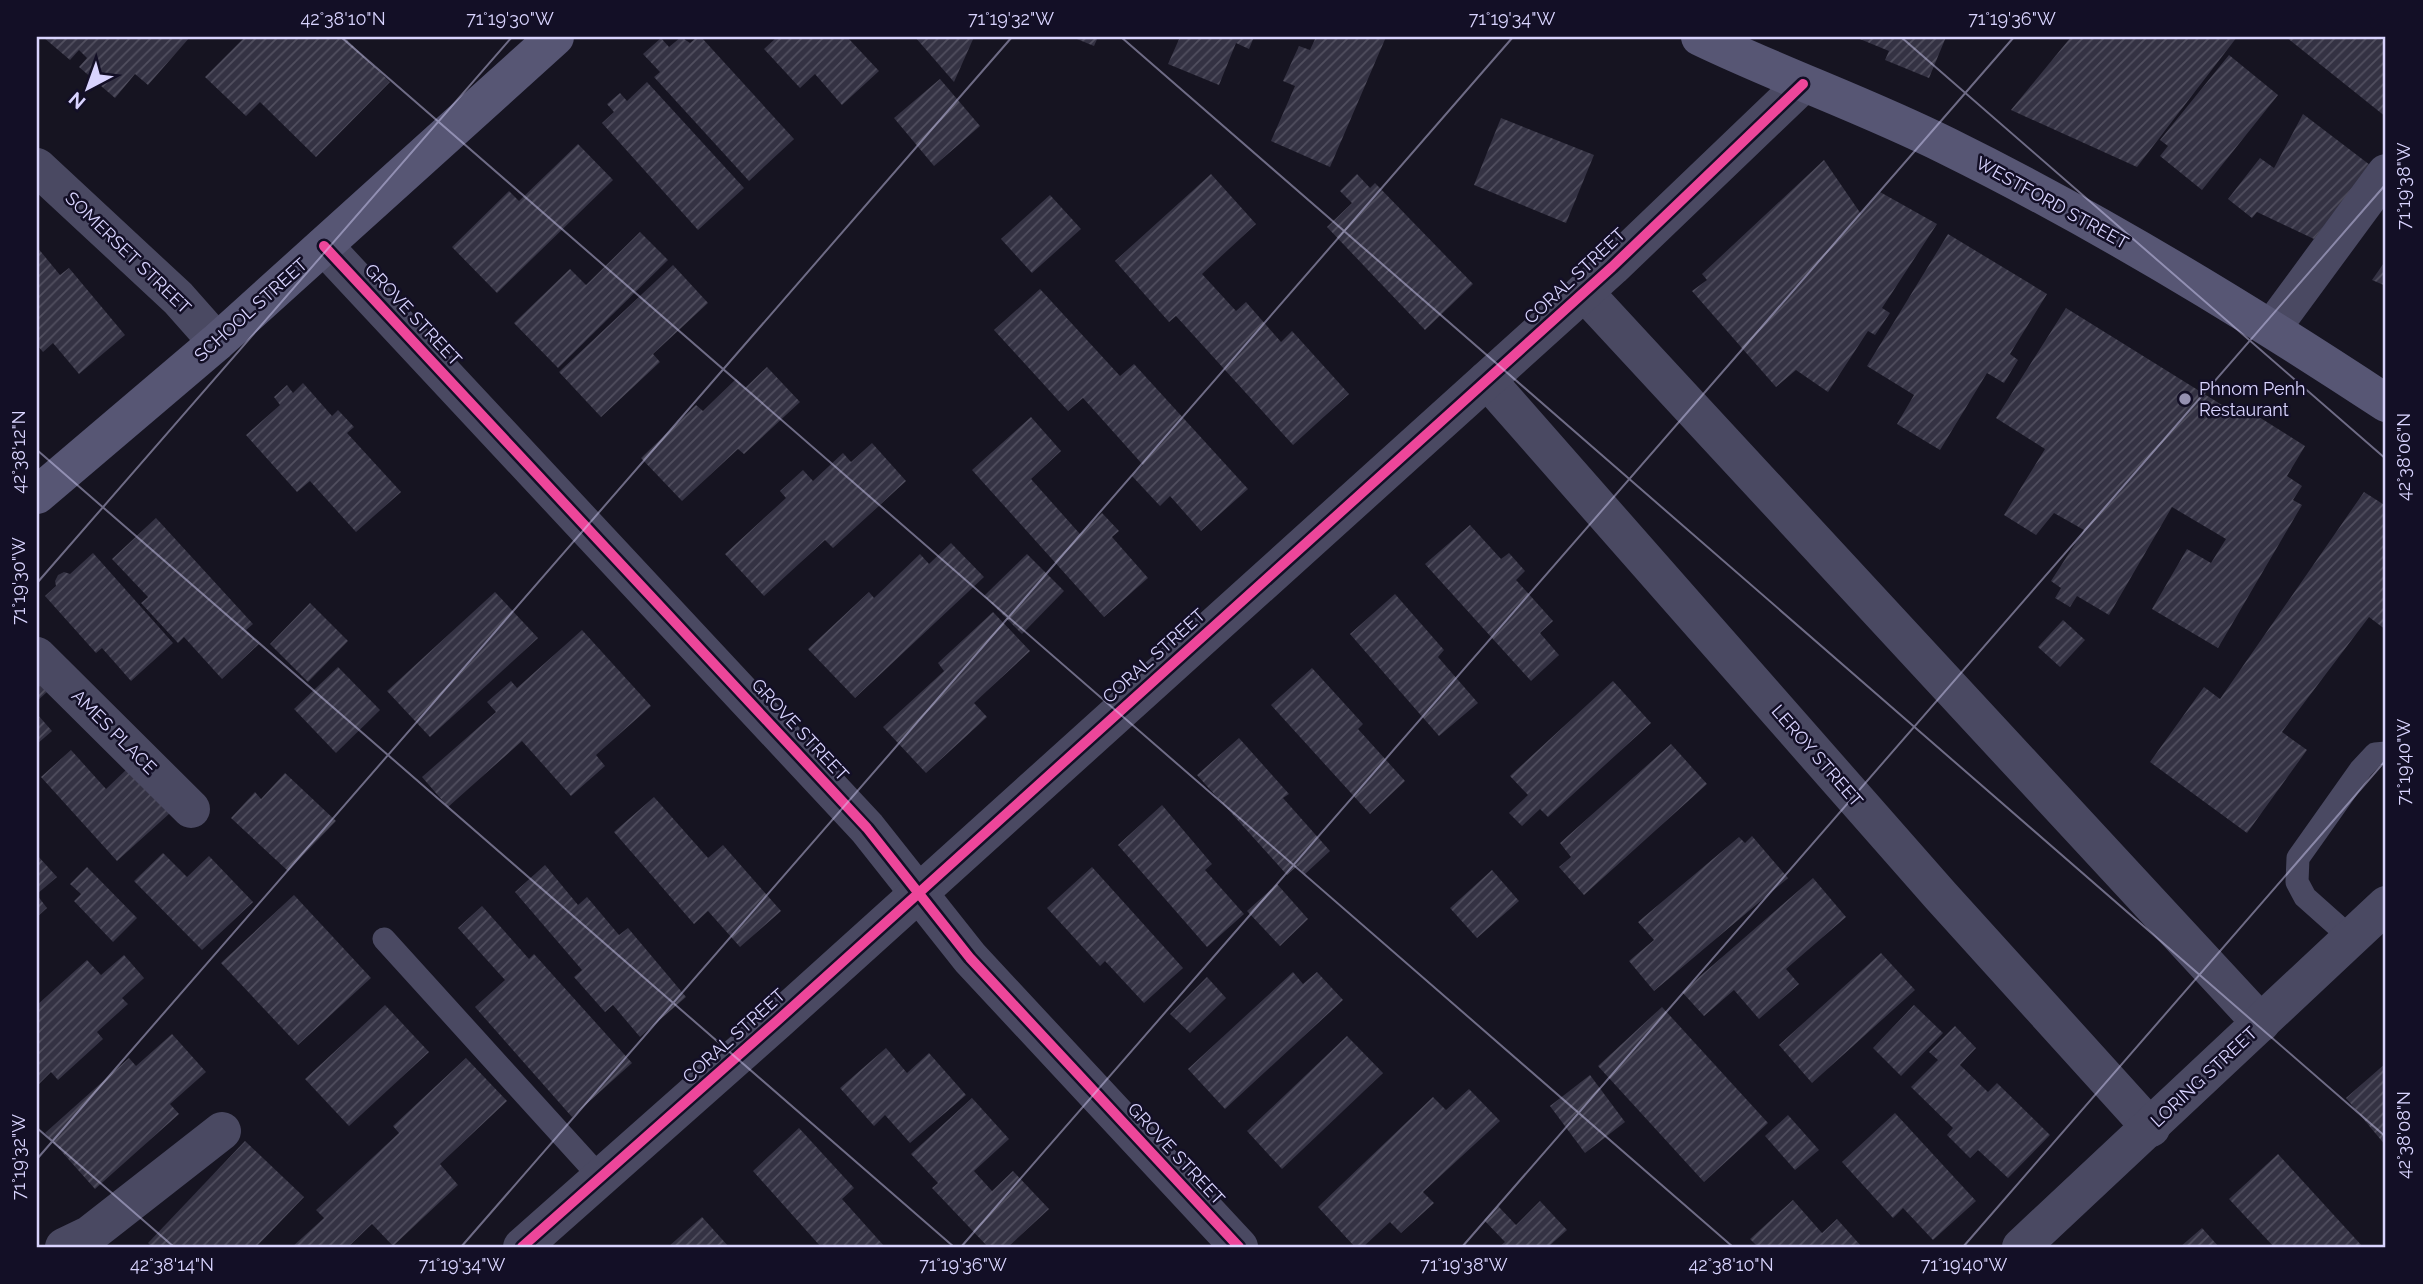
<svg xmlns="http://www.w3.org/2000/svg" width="2423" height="1284" font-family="Raleway,sans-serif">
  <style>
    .building { fill: url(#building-hatch) }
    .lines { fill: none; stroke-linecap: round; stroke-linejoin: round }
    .lane { stroke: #4a4962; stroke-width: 23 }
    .street { stroke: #4a4962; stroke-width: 38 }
    .secondary { stroke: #575674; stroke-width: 38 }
    .cycleway-casing { stroke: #130f26; stroke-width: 15 }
    .cycleway { stroke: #ed469a; stroke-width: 10 }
    .ticks { fill: none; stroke: #d9d4ff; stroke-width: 2; stroke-opacity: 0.45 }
    .poi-dot { fill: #9591b1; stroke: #130f26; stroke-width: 2.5 }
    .labels { text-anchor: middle; stroke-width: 5; stroke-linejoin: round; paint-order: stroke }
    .street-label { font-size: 18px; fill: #d9d4ff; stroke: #130f26 }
    .poi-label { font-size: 18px; fill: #d9d4ff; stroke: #130f26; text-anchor: start }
    .neatline { fill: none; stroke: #d9d4ff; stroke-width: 2.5 }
    .ticks-label { font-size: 18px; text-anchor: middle; fill: #d9d4ff }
  </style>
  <defs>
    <pattern id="building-hatch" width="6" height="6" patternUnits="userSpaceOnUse" patternTransform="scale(1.75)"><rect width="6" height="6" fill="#343243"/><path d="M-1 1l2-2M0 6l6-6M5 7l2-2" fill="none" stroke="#514f5f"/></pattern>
  </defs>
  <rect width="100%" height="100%" fill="#161421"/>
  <!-- building -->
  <g class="building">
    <polygon points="43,37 190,37 148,85 135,74 115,98 79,67 87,58 79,50 70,60"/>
    <polygon points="245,37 344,37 390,82 316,157 260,102 246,116 205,77"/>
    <polygon points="681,37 690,43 697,37 701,37 794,139 749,181 654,77 660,72 643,54 661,38 669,47"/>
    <polygon points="777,37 850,37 848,38 879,71 842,105 815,74 800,88 764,49"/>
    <polygon points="915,37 974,37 954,82"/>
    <polygon points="1072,37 1098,37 1094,46"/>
    <polygon points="1180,37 1254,37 1249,49 1236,43 1219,85 1168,64"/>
    <polygon points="1316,37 1386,37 1330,167 1271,141 1295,86 1283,81 1299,46 1310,50"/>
    <polygon points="1855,37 1946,37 1929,78 1885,60 1889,51"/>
    <polygon points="2071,37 2237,37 2137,167 2011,110"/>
    <polygon points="2286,37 2378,37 2386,43 2386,117"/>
    <polygon points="2229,55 2278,95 2202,190 2160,156 2168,146 2160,140"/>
    <polygon points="940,79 980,126 934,166 894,118"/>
    <polygon points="647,82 744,188 698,230 602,123 614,112 607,104 620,93 627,101"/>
    <polygon points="2303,114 2370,165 2314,239 2257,212 2252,218 2228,199 2260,158 2274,168"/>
    <polygon points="1501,118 1594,155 1566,223 1474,185"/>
    <polygon points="578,144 613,180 497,293 452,247 509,191 519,201"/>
    <polygon points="1824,160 1861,214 1880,192 1937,224 1882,308 1890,313 1875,335 1868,331 1828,392 1796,370 1776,387 1692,291 1707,280 1702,274"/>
    <polygon points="1211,174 1256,224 1202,274 1236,311 1246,302 1281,342 1292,331 1349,394 1293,445 1176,316 1169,322 1115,261"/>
    <polygon points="1357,174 1370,188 1375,183 1473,284 1425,330 1327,227 1352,203 1340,191"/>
    <polygon points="1050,195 1081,229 1032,273 1001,239"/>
    <polygon points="640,232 668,260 558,368 514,323 570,269 586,285"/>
    <polygon points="1948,234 2047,294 2010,354 2018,360 2004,383 1987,373 1940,450 1897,424 1914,395 1867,366"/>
    <polygon points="37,247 60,275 69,268 125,335 79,374 53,343 43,352 37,345"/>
    <polygon points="2386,260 2386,286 2372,280"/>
    <polygon points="673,265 708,303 653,354 660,362 601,417 559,372"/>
    <polygon points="1040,289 1120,376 1134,364 1248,489 1201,531 1170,496 1160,506 1132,476 1143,465 1083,398 1068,411 994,330"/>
    <polygon points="2066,308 2238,415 2243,407 2305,446 2287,476 2302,486 2293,500 2302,505 2218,648 2152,609 2187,549 2211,563 2226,539 2172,507 2109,615 2077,596 2070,607 2055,598 2061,588 2051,581 2084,530 2054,513 2036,535 2004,515 2045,449 1996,418"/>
    <polygon points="767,367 800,402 744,454 738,449 682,501 641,458 696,405 703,411 736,379 745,388"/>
    <polygon points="303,383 332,416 338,410 354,427 347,433 401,492 356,532 310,481 297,492 246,435 280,405 274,397 287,385 293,393"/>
    <polygon points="1031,417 1061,451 1031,479 1080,534 1102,513 1119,531 1112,537 1148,578 1104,617 972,470"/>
    <polygon points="872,443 906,481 833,548 825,540 764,596 725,554 786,498 780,491 803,470 813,481 843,453 851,462"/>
    <polygon points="2364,492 2386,506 2386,630 2369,617 2282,732 2307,750 2247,833 2150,762 2204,687 2220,699"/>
    <polygon points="156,518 253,624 246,630 259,644 222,679 184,637 178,643 141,603 148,597 112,559"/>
    <polygon points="1470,525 1501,559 1509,553 1525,571 1516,580 1553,621 1540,633 1559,655 1531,681 1425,564"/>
    <polygon points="951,543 984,577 855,698 808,649 869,592 874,598 920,554 929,564"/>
    <polygon points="93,553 173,643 131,681 102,648 96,653 45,596 56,586 55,581 58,575 64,572 70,574"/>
    <polygon points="1027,554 1064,591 1022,634 984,596"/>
    <polygon points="495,592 538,638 430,737 387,691"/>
    <polygon points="1395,594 1444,650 1438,657 1478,703 1439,736 1350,634"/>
    <polygon points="310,603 348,641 308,682 270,644"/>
    <polygon points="993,612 1030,651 974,703 987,717 926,773 883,727 944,671 938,663"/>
    <polygon points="2063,620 2085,640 2060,667 2038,647"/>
    <polygon points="582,630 651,706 596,755 605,766 571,796 522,741 448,807 422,777 496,712 487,702 511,681 517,688"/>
    <polygon points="338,667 380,710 336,753 294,709"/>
    <polygon points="1312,668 1363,724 1358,729 1405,781 1370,814 1271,705"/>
    <polygon points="37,680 47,692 37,701"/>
    <polygon points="1613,681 1651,723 1548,817 1540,809 1522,826 1509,813 1528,795 1510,776"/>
    <polygon points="37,714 52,731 37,744"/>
    <polygon points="1239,738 1289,794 1283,798 1330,851 1305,874 1297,866 1287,875 1197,775"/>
    <polygon points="1671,744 1707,784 1584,895 1559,867 1571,857 1560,843"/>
    <polygon points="71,750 106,789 128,768 170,813 117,861 41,777"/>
    <polygon points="285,773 336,821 288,871 231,818 255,792 261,799"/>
    <polygon points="654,797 708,858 723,845 781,911 740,947 708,911 694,924 614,832"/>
    <polygon points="1162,805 1212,864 1205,870 1244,914 1207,947 1118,845"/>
    <polygon points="1752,836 1788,878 1654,991 1629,961 1654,940 1638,922 1739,837 1745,843"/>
    <polygon points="163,853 187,877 209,856 253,902 202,950 134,881"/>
    <polygon points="37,855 57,877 37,894"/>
    <polygon points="545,865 578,905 587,897 619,935 628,928 686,997 640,1037 613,1005 605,1012 574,977 582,970 515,892"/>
    <polygon points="87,867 137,918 113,942 74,901 81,894 70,884"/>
    <polygon points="1092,867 1183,968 1144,1003 1105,961 1100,966 1047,908"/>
    <polygon points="1492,870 1519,901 1477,938 1450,908"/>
    <polygon points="1813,878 1846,917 1786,969 1799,984 1759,1019 1734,990 1704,1016 1682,992"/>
    <polygon points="1277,884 1308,919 1280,946 1247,911"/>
    <polygon points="37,895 47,908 37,917"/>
    <polygon points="294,895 371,978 298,1045 221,963"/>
    <polygon points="482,906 529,959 534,954 632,1063 572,1117 475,1007 505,980 458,928"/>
    <polygon points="1881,953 1915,990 1812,1083 1779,1045"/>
    <polygon points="124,955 144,978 122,998 128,1004 97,1032 103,1039 58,1080 51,1072 37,1086 37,1005 87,960 101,975"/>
    <polygon points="1293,972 1303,984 1317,972 1343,1000 1225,1109 1188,1069"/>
    <polygon points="1207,977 1226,998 1190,1033 1170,1014"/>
    <polygon points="385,1005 429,1052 349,1126 305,1079"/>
    <polygon points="1914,1005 1943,1033 1901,1076 1873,1048"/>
    <polygon points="1662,1007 1768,1123 1704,1182 1598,1066"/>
    <polygon points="1955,1026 1976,1048 1960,1065 1988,1092 1997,1083 2050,1135 2008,1178 1978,1150 1970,1158 1947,1135 1953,1128 1911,1087 1938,1060 1929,1052"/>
    <polygon points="172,1034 206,1072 170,1104 179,1114 95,1189 45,1133 129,1058 136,1066"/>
    <polygon points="1347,1036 1383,1073 1282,1169 1247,1131"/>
    <polygon points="886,1048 907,1073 929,1053 966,1095 910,1143 885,1115 874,1126 840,1088"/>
    <polygon points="466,1058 507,1101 440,1164 458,1185 393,1246 372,1224 348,1247 292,1247 324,1218 316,1210 399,1133 393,1126"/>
    <polygon points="2386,1063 2386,1146 2346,1098"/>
    <polygon points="1590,1075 1625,1122 1585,1153 1550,1106"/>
    <polygon points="1469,1089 1500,1121 1423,1192 1434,1203 1401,1233 1390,1222 1363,1247 1355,1247 1318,1207 1433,1097 1446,1110"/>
    <polygon points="972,1098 1009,1139 974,1171 992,1191 1013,1171 1049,1209 1008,1247 988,1247 932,1188 938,1183 911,1154"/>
    <polygon points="1895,1113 1976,1201 1933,1240 1903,1208 1893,1218 1842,1162"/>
    <polygon points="1788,1115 1819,1150 1795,1170 1765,1136"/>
    <polygon points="799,1128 854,1188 842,1199 885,1247 821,1247 753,1171"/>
    <polygon points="245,1141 304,1197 256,1247 152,1247 148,1243"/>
    <polygon points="2278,1154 2363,1247 2274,1247 2229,1199"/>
    <polygon points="1793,1200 1822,1233 1837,1219 1862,1247 1758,1247 1750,1239"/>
    <polygon points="1540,1201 1567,1230 1548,1247 1499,1247 1505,1242 1484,1220 1498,1206 1516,1225"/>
    <polygon points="702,1217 729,1247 668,1247"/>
    <polygon points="2202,1228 2219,1247 2180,1247"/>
  </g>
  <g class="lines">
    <!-- lane -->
    <g class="lane">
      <polyline points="2351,938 2305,897 2297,882 2298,858 2361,769 2375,754 2386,753"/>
      <polyline points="384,939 601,1178"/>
    </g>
    <!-- street -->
    <g class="street">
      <polyline points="37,167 178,298 217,342"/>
      <polyline points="324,246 867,828 970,958 1239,1247"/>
      <polyline points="1584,292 2261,1023"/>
      <polyline points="2272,328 2386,173"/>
      <polyline points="1487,380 1940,895 2151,1128"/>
      <polyline points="37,656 191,809"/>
      <polyline points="64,1247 89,1235 222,1131"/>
      <polyline points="522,1247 777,1021 1612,267 1803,84"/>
      <polyline points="2021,1247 2386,905"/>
    </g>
    <!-- secondary -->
    <g class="secondary">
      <path d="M1700,37C1781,76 1867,106 1947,146C2099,221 2245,310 2386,403"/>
      <polyline points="37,495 217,342 555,37"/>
    </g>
    <!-- cycleway casing -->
    <g class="cycleway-casing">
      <g id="cycleway">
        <polyline points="324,246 867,828 970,958 1239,1247"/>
        <polyline points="522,1247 777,1021 1612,267 1803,84"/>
      </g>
    </g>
    <!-- cycleway -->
    <use href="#cycleway" class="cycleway"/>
  </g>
  <!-- ticks -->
  <path class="ticks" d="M341,37L1733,1247M1121,37L2386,1137M1901,37L2386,459M37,450L954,1247M37,583L512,37M37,1128L174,1247M37,1159L1012,37M461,1247L1513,37M961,1247L2014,37M1462,1247L2386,184M1963,1247L2386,760"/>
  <!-- markers -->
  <circle class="poi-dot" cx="2185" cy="399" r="7"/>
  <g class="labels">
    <!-- street labels -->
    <g class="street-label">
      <text transform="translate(2052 203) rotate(29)" y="6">WESTFORD STREET</text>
      <text transform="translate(128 253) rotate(44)" y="6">SOMERSET STREET</text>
      <text transform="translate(1575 276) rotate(-43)" y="6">CORAL STREET</text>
      <text transform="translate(251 310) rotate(-42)" y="6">SCHOOL STREET</text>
      <text transform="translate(413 315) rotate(47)" y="6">GROVE STREET</text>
      <text transform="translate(1154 656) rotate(-42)" y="6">CORAL STREET</text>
      <text transform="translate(800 730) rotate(47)" y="6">GROVE STREET</text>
      <text transform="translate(114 732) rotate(45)" y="6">AMES PLACE</text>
      <text transform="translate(1817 756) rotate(49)" y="6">LEROY STREET</text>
      <text transform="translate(734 1036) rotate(-42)" y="6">CORAL STREET</text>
      <text transform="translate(2204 1077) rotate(-43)" y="6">LORING STREET</text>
      <text transform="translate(1176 1154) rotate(47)" y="6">GROVE STREET</text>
    </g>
    <!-- poi labels -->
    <g class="poi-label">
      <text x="2199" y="395">Phnom Penh<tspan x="2199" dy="21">Restaurant</tspan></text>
    </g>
  </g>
  <!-- border -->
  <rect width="2423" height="1284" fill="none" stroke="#130f26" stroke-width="77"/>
  <!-- north arrow -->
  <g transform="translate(88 88) rotate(221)" stroke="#130f26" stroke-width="5" paint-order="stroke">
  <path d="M0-5L12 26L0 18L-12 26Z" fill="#d9d4ff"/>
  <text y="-10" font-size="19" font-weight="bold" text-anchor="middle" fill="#d9d4ff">N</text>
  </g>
  <rect x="38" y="38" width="2346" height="1208" class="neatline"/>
  <g class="ticks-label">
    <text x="343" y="25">42°38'10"N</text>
    <text x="510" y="25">71°19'30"W</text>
    <text x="1011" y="25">71°19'32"W</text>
    <text x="1512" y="25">71°19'34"W</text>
    <text x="2012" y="25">71°19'36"W</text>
    <text transform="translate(2404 186) rotate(-90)" y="6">71°19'38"W</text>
    <text transform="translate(19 452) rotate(-90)" y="6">42°38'12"N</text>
    <text transform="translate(2404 457) rotate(-90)" y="6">42°38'06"N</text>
    <text transform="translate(19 581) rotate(-90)" y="6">71°19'30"W</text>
    <text transform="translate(2404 762) rotate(-90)" y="6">71°19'40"W</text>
    <text transform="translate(2404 1135) rotate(-90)" y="6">42°38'08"N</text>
    <text transform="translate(19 1157) rotate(-90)" y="6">71°19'32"W</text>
    <text x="172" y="1271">42°38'14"N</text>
    <text x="462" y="1271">71°19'34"W</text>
    <text x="963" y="1271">71°19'36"W</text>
    <text x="1464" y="1271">71°19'38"W</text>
    <text x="1731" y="1271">42°38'10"N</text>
    <text x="1964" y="1271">71°19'40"W</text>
  </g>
</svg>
